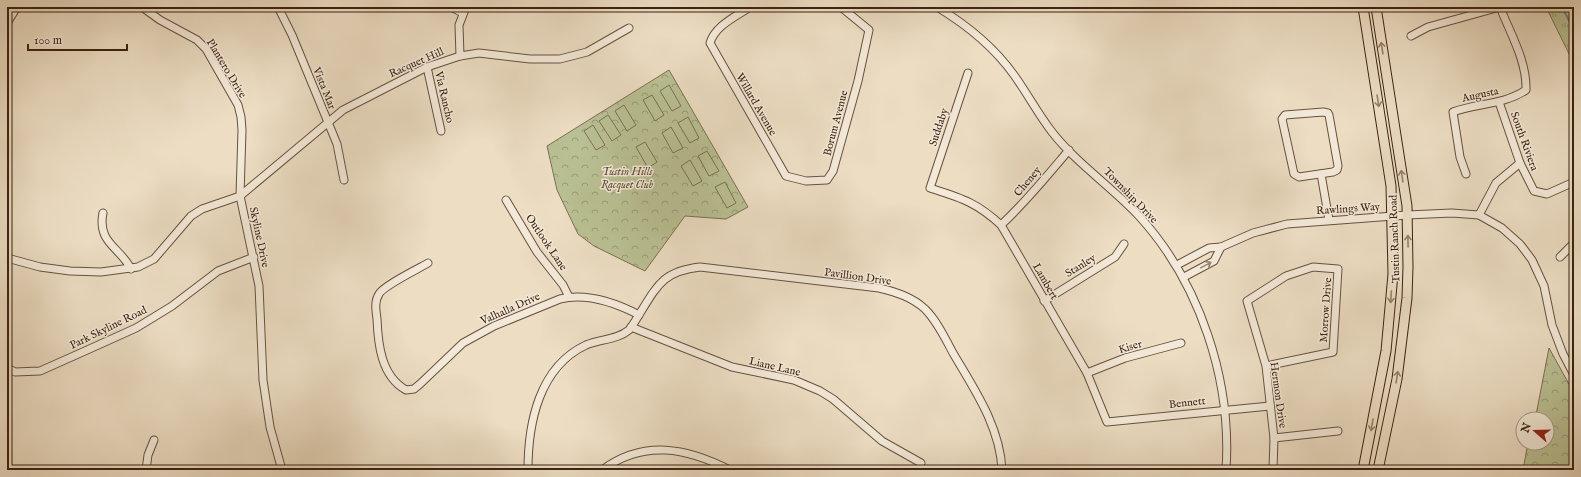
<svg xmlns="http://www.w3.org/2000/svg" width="1581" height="477" font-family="'IM FELL English',serif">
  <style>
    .grass { fill: url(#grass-tufts); stroke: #7a7152 }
    .park { fill: url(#park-crowns); stroke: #7a7152 }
    .pitch { fill: #b9c093; stroke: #7a7152 }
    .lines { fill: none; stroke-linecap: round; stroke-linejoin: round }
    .stream { stroke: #777c7a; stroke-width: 2 }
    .minor-casing { stroke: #67513e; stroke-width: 9 }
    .major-casing { stroke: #3b2212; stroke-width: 11 }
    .minor { stroke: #f3e9d8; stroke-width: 7 }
    .major { stroke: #ecddc3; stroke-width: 9 }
    .oneway { stroke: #94806a }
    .oneway2 { stroke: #978675 }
    .labels { text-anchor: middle; stroke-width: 3; stroke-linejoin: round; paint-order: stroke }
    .street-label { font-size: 11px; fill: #3b2212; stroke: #f3e9d8 }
    .park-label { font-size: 11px; font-style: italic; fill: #5a4a32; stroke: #f3e9d8 }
  </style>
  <defs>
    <pattern id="grass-tufts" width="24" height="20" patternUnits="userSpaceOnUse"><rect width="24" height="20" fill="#b9c093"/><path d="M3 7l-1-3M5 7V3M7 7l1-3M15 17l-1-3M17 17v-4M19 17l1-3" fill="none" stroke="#989c77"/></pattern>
    <pattern id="park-crowns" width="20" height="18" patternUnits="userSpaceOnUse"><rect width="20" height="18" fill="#b9c093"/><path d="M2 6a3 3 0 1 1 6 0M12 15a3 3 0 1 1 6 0" fill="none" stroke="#989c77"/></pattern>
  </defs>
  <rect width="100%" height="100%" fill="#ecddc3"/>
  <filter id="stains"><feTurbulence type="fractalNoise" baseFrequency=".005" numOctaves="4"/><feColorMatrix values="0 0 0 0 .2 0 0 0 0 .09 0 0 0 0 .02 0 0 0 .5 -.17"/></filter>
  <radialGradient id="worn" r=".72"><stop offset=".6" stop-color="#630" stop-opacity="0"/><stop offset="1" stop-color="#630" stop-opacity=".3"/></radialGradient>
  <!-- grass -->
  <polygon class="grass" points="1546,7 1574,7 1574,64"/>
  <!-- park -->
  <g class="park">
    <polygon points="669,70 748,207 726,219 685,216 645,271 594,246 578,234 557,190 547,146"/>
    <polygon points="1549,348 1574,393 1574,470 1523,470 1528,443 1547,443 1547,419 1534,419 1536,415"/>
  </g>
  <!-- pitch -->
  <g class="pitch">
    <polygon points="669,85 681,106 672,111 660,91"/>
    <polygon points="652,95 664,115 655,121 643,100"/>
    <polygon points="624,105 636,125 627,131 615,111"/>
    <polygon points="608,115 621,135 612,141 599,121"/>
    <polygon points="688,117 699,138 690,143 678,123"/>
    <polygon points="593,125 605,145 596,150 584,131"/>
    <polygon points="671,127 683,148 673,153 662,133"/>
    <polygon points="645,142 657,162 648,168 636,147"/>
    <polygon points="707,151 719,171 709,176 698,156"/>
    <polygon points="690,160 702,181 693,186 681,166"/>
    <polygon points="725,182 736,203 727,208 715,187"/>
  </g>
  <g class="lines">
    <!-- stream -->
    <polyline class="stream" points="1562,7 1574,30"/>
    <!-- minor casing -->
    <g class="minor-casing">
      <g id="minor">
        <polyline points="142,7 160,20 197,40 206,49 238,105 241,117 242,130 240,196 259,286 263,380 270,427 282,470"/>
        <polyline points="278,7 292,35 337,144 344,180"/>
        <polyline points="451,7 463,13"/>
        <path d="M750,7C735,17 715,26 710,43L786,176L806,181L827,180L833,171L858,81L869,30L841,7"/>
        <path d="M937,7C967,25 994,47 1014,75C1027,93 1038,114 1052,132C1077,164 1112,187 1139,216C1200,283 1232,380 1226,470"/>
        <polyline points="7,23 17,7"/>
        <polyline points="1411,36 1428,27 1500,7"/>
        <polyline points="460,56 459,25 466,7"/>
        <polyline points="427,67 441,131"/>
        <path d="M968,73L930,188C961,198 976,202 1001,225L1087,373L1107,422L1270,406"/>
        <polyline points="1499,102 1520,163 1534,191 1547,194 1574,182"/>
        <polygon points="1323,112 1328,113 1329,115 1338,166 1337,170 1333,172 1299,177 1294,174 1282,119 1285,115"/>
        <polyline points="1321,174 1329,220"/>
        <path d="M1466,174L1460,157L1453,112C1477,103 1504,105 1526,90C1527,61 1510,33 1500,7"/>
        <polyline points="506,200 537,252 563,285 569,297"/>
        <path d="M103,213C97,243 120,247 131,269"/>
        <polyline points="1479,215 1496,183 1520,163"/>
        <path d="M1001,225C1026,202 1047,176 1069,150"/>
        <polyline points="1560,257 1574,243"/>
        <polyline points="7,258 40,267 70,271 101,272 138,267 154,259 191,216 202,209 240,196 343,110 427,67 460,56 479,53 530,59 560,59 587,52 629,28"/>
        <path d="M428,263C418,269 383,286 379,294C374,302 376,311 377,319C378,344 381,376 406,390L414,389L420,384L463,343L494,326L560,299C586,293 616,303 639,315"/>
        <polyline points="1177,265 1209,248 1221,247 1253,233 1287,224 1407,215 1452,213 1479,215 1502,228 1520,244 1532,260 1544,286 1552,325 1563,354 1574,375"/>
        <polyline points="1184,277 1214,261 1221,247"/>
        <polyline points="1044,301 1115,257 1124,244"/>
        <polyline points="631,327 732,367 794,380 820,391 833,399 882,441 921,463"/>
        <polyline points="1266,366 1333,352 1338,269 1313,267 1286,276 1247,301 1266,366 1274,438 1273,470"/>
        <polyline points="7,368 15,372 40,371 85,351 136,328 172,306 218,271 254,257"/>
        <polyline points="1087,373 1125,358 1181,343"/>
        <polyline points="1274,438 1338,431"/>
        <polyline points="146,470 148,455 154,440"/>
        <path d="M528,470C528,423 539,367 586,345C600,339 617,340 629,330C634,324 638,316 642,310C659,282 666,271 700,267L879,288C896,292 912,297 925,309C937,321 945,338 953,353C974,389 1000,426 1002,470"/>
        <path d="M602,470C644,439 687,448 730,470"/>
      </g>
    </g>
    <!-- major casing -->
    <g class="major-casing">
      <g id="major">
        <polyline points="1376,7 1407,206 1408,267 1407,298 1397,379 1378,470"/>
        <polyline points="1363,470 1386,351 1393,274 1391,186 1363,7"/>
      </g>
    </g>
    <!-- minor -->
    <use href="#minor" class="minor"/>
    <!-- major -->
    <use href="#major" class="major"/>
  </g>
  <!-- one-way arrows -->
  <defs><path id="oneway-shaft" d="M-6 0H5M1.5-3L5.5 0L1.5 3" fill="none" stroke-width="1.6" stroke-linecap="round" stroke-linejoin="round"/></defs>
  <g class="oneway">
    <use href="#oneway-shaft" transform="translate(1382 48) rotate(-99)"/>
    <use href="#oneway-shaft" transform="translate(1378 101) rotate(81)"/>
    <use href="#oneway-shaft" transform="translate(1402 176) rotate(-99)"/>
    <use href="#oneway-shaft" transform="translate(1408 241) rotate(-91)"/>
    <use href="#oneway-shaft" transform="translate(1391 297) rotate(94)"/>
    <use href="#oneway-shaft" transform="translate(1397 377) rotate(-81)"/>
    <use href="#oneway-shaft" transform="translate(1372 425) rotate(100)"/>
  </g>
  <use class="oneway2" href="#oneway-shaft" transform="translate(1206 265) rotate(-29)"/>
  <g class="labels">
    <!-- street labels -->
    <g class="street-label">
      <text transform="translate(416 62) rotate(-24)" y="4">Racquet Hill</text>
      <text transform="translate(227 68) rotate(59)" y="4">Plantero Drive</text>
      <text transform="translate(325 88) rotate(68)" y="4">Vista Mar</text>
      <text transform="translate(1480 94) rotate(-12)" y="4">Augusta</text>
      <text transform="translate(445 97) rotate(77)" y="4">Via Rancho</text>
      <text transform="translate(757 104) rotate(60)" y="4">Willard Avenue</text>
      <text transform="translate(835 123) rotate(-75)" y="4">Borum Avenue</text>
      <text transform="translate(938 127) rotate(-72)" y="4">Suddaby</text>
      <text transform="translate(1525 141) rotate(70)" y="4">South Riviera</text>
      <text transform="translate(1027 181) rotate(-50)" y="4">Cheney</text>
      <text transform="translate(1131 195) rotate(46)" y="4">Township Drive</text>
      <text transform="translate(1348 208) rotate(-4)" y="4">Rawlings Way</text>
      <text transform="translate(260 237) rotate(78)" y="4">Skyline Drive</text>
      <text transform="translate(1394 239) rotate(-92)" y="4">Tustin Ranch Road</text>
      <text transform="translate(547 242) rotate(56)" y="4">Outlook Lane</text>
      <text transform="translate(1080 265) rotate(-32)" y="4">Stanley</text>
      <text transform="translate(858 276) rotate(8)" y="4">Pavillion Drive</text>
      <text transform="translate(1046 281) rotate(60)" y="4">Lambert</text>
      <text transform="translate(510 308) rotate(-24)" y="4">Valhalla Drive</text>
      <text transform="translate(1325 310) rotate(-86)" y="4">Morrow Drive</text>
      <text transform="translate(108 327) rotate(-26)" y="4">Park Skyline Road</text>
      <text transform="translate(1130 346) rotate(-16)" y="4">Kiser</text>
      <text transform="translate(775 366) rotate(13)" y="4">Liane Lane</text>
      <text transform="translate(1279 395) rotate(82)" y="4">Hermon Drive</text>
      <text transform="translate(1187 402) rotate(-6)" y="4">Bennett</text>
    </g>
    <!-- park labels -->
    <g class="park-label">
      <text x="627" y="175">Tustin Hills<tspan x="627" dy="13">Racquet Club</tspan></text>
    </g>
  </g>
  <!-- margin -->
  <rect width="1581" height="477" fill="none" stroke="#ecddc3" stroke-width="24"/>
  <rect x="8" y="8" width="1565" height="461" fill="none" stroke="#3b2212" stroke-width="2"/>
  <rect x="12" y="12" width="1557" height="453" fill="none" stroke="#3b2212"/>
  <!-- north arrow -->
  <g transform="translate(1535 431) rotate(290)"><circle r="19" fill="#f3e9d8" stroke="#a99989"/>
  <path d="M0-3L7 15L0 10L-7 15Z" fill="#8f2418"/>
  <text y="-6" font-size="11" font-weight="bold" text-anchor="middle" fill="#3b2212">N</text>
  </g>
  <!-- scale -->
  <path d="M28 44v6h99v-6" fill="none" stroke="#3b2212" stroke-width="2"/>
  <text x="34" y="44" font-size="12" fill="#3b2212" stroke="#f3e9d8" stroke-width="3" paint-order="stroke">100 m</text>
  <rect width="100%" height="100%" filter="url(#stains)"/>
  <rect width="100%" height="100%" fill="url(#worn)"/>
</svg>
